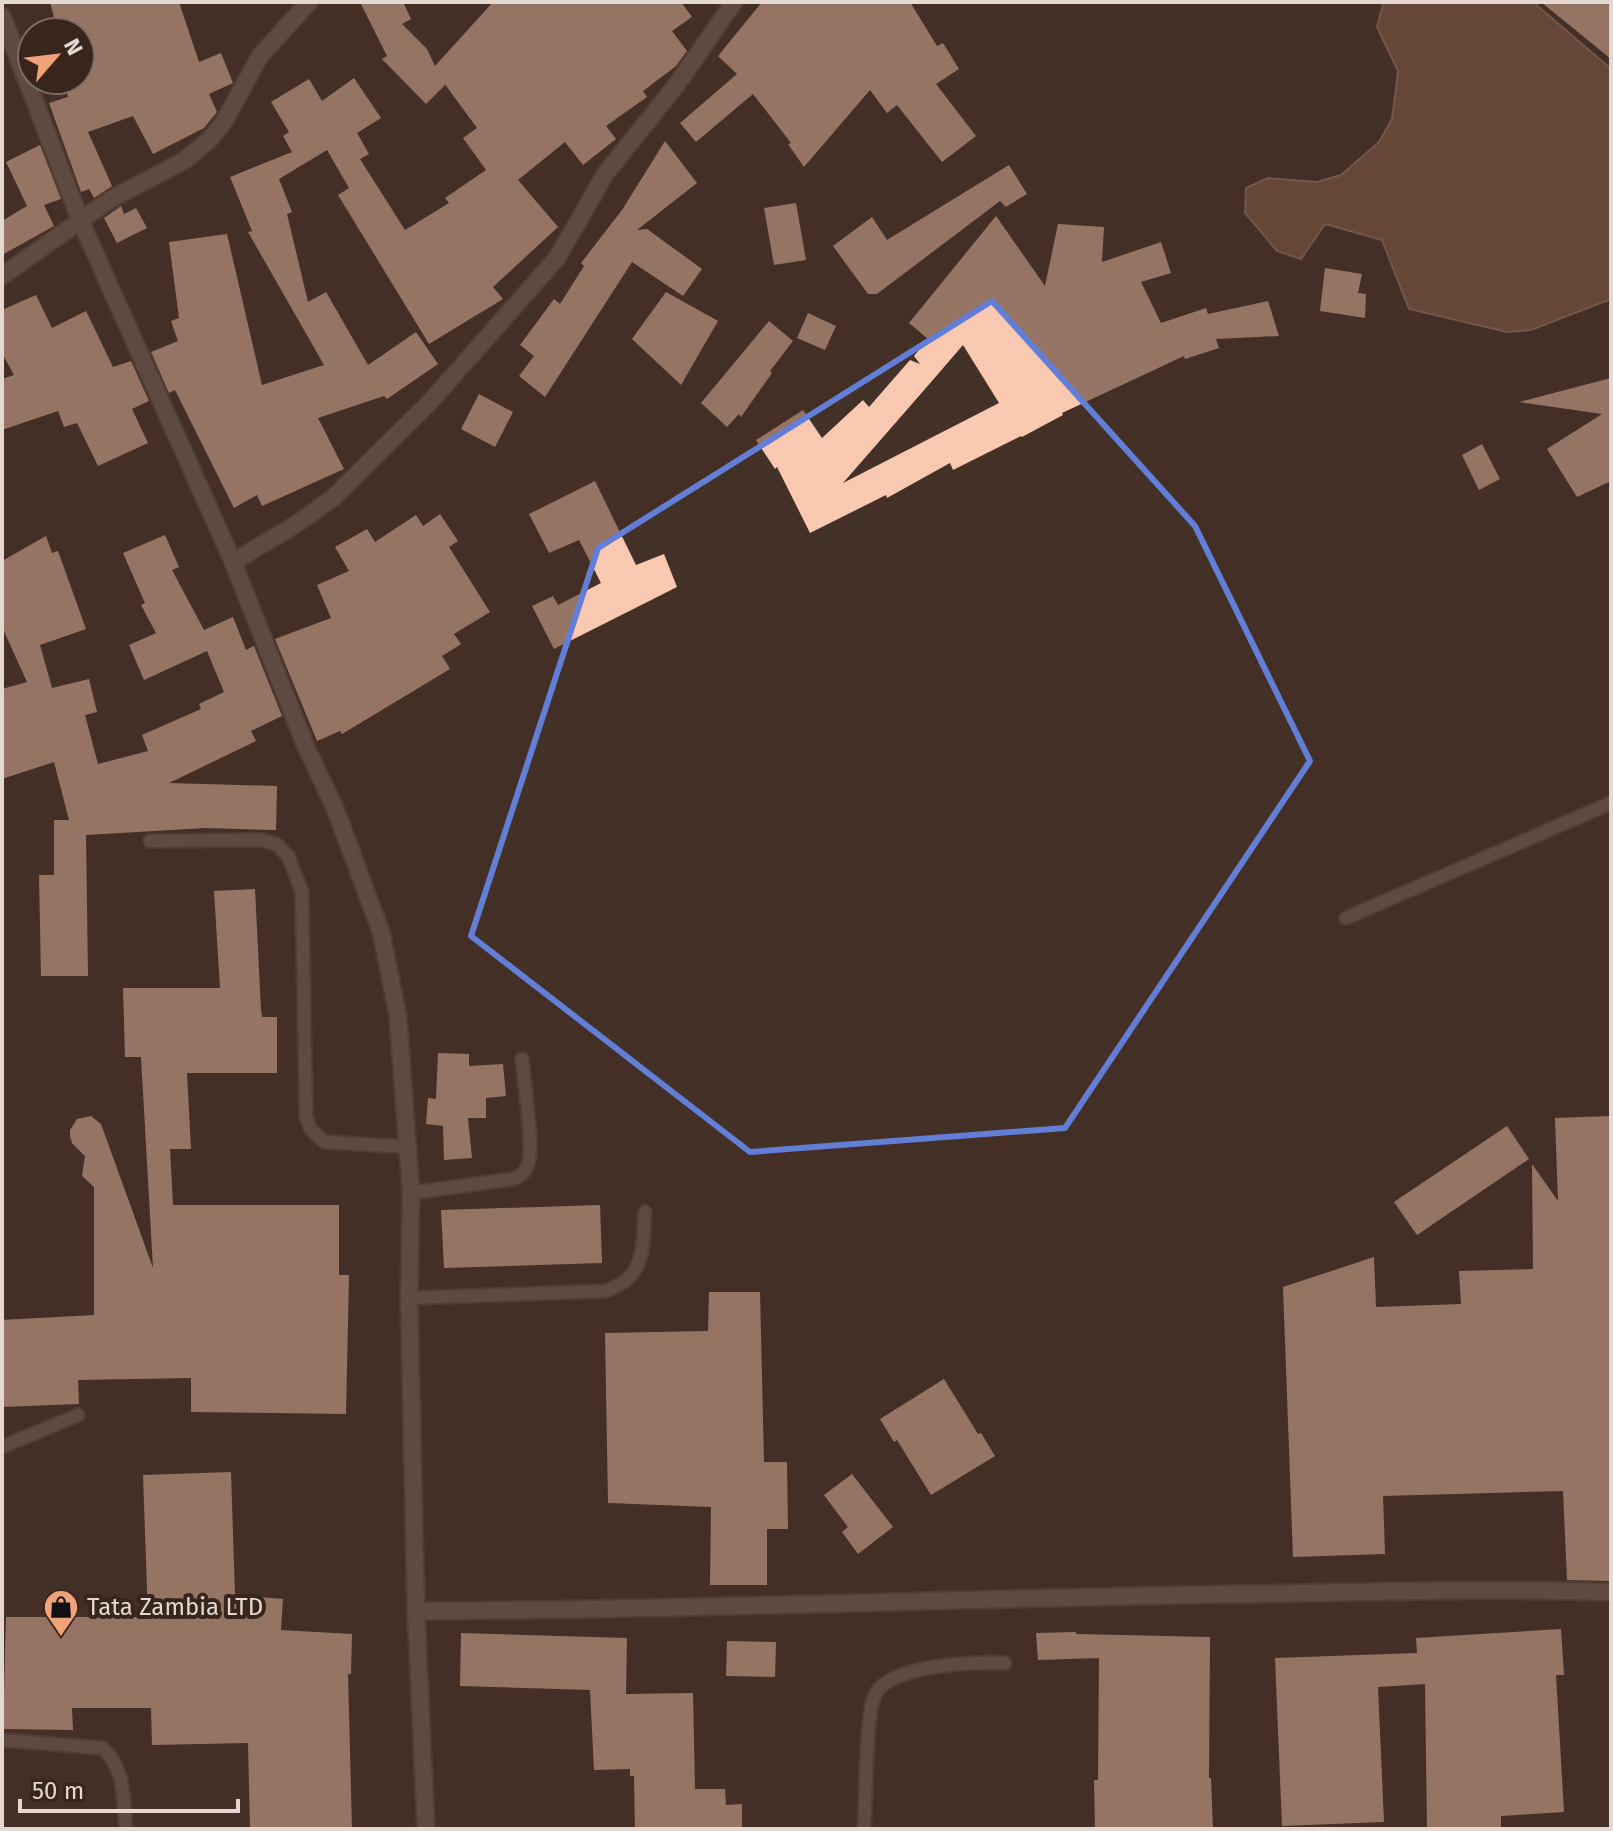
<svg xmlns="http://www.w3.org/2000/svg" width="1613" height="1831" font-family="'Fira Sans',sans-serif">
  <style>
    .water { fill: #8e634c; stroke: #a88674; stroke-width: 2 }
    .building { fill: #f9c8b0; fill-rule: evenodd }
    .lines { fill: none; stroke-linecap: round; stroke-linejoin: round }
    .service-casing { stroke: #604e45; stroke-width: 16 }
    .minor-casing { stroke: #604e45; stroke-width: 20 }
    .service { stroke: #7f6b61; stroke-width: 12 }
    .minor { stroke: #7f6b61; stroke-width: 16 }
    .marked { fill: none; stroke: #637ed6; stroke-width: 6; stroke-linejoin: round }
    .labels { text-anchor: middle; stroke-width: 8; stroke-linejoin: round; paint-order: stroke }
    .poi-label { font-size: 24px; fill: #e4d8d1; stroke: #38261c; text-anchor: start }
  </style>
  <rect width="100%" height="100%" fill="#433026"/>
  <!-- water -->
  <polygon class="water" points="1386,2 1533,2 1611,69 1611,299 1531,330 1507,332 1409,309 1382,240 1325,224 1301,259 1277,251 1245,213 1246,188 1268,178 1317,182 1341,175 1379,142 1392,119 1398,71 1377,27 1383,4"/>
  <!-- building -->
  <g class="building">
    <polygon points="50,2 179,2 199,62 221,53 233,83 209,94 217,112 204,128 153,154 133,116 88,132 112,186 94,198 89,189 81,192 49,103 68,97 66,90 80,85 80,32 58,32"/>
    <polygon points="360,2 403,2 411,19 402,24 427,49 435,66 493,2 681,2 692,17 672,31 687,51 676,66 643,91 647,97 606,126 616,139 583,165 565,142 518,180 558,227 493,287 503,299 429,344 338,195 349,188 327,150 279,179 292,212 287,214 308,302 326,292 368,365 416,332 438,364 387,399 384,396 318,418 344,469 262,506 257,495 234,508 175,390 169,393 151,352 178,341 171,321 179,318 169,242 227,234 262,385 324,365 248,232 252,231 230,177 292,152 283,136 289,132 271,102 309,79 322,101 354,78 381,118 357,133 369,154 360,159 405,230 449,203 445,198 486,170 463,138 477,128 444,83 445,85 426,104 382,59 387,56"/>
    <polygon points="762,2 910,2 937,46 943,43 959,69 936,84 976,136 942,162 897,105 887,113 870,90 804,167 788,144 791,143 753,94 696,142 680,123 737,74 718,56"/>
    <polygon points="1541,2 1611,2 1611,59"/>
    <polygon points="665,141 697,183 637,230 647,229 702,269 683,296 632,262 545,397 519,376 534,356 520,345 554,299 560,304 584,266 581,263 622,210"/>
    <polygon points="40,145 61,199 44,205 54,226 2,255 2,221 27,206 6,162"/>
    <polygon points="1009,165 1027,194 1006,207 1000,201 877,294 868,294 833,246 872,217 887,240"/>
    <polygon points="796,203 806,260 774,265 764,208"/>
    <polygon points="121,206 124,214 136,208 147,228 117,243 104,218"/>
    <path d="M996,216L1045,286L1058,224L1104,227L1102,262L1161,242L1171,273L1141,282L1161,323L1206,308L1208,314L1268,301L1279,336L1216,339L1219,348L1185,359L1184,356L1062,413L1063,415L1022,437L1021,436L953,470L950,463L887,498L886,495L810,533L777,467L775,469L756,440L803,410L822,438L863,400L869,407L910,360L920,364L914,356L928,339L909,323ZM963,345L999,403L843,483L932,381Z"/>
    <polygon points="1325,268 1362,274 1358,293 1366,294 1365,318 1320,311"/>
    <polygon points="666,292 718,321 681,385 632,339"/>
    <polygon points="36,295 52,328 86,311 113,367 131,361 149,401 132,409 148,443 98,466 77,423 64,427 58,411 2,430 2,379 14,375 2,353 2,310"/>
    <polygon points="808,313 836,326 825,350 797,338"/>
    <polygon points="769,321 793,341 770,371 772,373 741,417 739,414 727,427 701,403"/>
    <polygon points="1611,378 1611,481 1577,497 1547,449 1602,414 1519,402"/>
    <polygon points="479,394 513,412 495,447 461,429"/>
    <polygon points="1482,444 1500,479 1479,490 1462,455"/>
    <polygon points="595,481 636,565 664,554 677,587 554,649 532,606 553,596 558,605 601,583 579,540 549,553 529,514"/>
    <polygon points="440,514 458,541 449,547 490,612 454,634 461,644 442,656 450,669 342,734 340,731 317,741 275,639 331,618 317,585 349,571 335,547 367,529 375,542 416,515 423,526"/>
    <polygon points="165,535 179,567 172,570 204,630 233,617 246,650 254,646 282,716 251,731 256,741 169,783 277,786 276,830 205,828 86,835 88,976 41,976 39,875 54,875 54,820 69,820 54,762 2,779 2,689 27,682 2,627 2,561 46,536 52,553 58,551 86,629 40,645 52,688 89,679 97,712 85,715 98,764 148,751 142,735 201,709 199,704 224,692 207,651 144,680 129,645 156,633 141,605 145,603 123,553"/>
    <polygon points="255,889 261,1010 262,1017 277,1017 277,1073 187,1073 191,1149 170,1149 173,1205 339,1205 339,1275 349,1275 346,1414 191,1412 191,1378 78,1380 79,1404 2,1407 2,1320 94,1315 94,1187 82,1176 85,1156 72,1143 70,1136 70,1130 77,1119 91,1116 101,1124 153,1268 141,1057 125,1057 123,988 220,988 214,891"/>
    <polygon points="438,1053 469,1054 469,1066 503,1064 506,1096 486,1098 486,1118 468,1118 472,1158 444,1160 443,1126 426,1124 428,1098 436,1099"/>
    <polygon points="1611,1116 1611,1581 1567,1580 1563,1491 1383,1496 1385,1554 1293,1557 1283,1287 1374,1257 1376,1307 1461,1304 1459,1271 1533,1269 1532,1164 1558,1201 1555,1118"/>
    <polygon points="1507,1126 1529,1159 1417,1235 1394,1202"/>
    <polygon points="600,1205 602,1263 444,1268 441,1210"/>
    <polygon points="709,1292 760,1292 764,1462 787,1462 788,1529 767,1529 767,1585 710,1585 711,1507 608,1503 605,1333 708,1331"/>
    <polygon points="944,1379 978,1434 981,1433 995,1456 931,1495 897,1440 894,1442 880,1419"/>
    <polygon points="231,1472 235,1595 283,1599 281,1630 352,1634 351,1674 348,1674 352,1829 250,1829 248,1743 152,1745 151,1708 72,1708 73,1730 3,1729 6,1617 148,1617 143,1475"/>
    <polygon points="852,1474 893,1527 858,1554 842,1532 848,1527 824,1495"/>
    <polygon points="1561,1629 1564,1675 1556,1675 1564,1812 1501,1816 1501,1829 1427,1829 1425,1684 1378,1687 1384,1822 1282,1826 1275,1658 1417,1653 1416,1638"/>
    <polygon points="1076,1632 1076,1634 1210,1637 1209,1778 1211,1778 1213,1829 1095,1829 1094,1780 1098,1780 1099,1658 1038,1660 1036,1633"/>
    <polygon points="461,1633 627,1638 626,1694 693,1693 695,1789 725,1789 726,1805 742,1804 742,1829 635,1829 634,1776 630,1776 630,1769 594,1770 590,1690 460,1686"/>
    <polygon points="727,1641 776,1642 775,1677 726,1676"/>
  </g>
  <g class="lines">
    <!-- service casing -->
    <g class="service-casing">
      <g id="service">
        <polyline points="150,841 261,840 276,844 288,856 302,892 306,1117 311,1130 325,1142 407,1147"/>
        <polyline points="1346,918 1611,803"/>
        <path d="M411,1193L513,1179C519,1176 524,1174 527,1167C535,1150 524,1082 522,1059"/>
        <path d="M409,1298L605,1291C646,1278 642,1249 645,1212"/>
        <polyline points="2,1447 78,1415"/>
        <path d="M2,1740L102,1748C126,1768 123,1800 126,1829"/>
        <path d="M864,1829C866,1804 865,1710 876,1693C894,1664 974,1662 1005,1663"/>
      </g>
    </g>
    <!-- minor casing -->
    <g class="minor-casing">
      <g id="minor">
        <polyline points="2,16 81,222 233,562 306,747 335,808 381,932 398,1017 411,1193 409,1298 416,1611 426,1829"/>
        <polyline points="2,276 111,199 185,160 209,140 223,123 260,56 309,2"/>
        <polyline points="233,562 295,525 334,497 430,402 557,258 606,173 675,87 734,2"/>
        <path d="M416,1611C692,1610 967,1598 1243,1594C1365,1592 1489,1588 1611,1592"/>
      </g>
    </g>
    <!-- service -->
    <use href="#service" class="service"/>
    <!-- minor -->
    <use href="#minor" class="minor"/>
  </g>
  <!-- marked area -->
  <path d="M0 0H1613V1831H0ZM992,301L1195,526L1310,761L1065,1128L750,1152L471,936L598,548Z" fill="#433026" fill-opacity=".55" fill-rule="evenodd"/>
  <path class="marked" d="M992,301L1195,526L1310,761L1065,1128L750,1152L471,936L598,548Z"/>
  <!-- icons -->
  <defs>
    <g id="shop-pin" transform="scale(1.8)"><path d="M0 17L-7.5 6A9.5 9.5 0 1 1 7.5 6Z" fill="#f0a279" stroke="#38261c"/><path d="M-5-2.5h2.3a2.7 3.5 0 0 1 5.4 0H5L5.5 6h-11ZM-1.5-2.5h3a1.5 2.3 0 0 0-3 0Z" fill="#111"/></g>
  </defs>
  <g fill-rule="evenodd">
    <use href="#shop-pin" x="61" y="1607"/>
  </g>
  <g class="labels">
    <!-- poi labels -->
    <g class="poi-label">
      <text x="87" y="1615">Tata Zambia LTD</text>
    </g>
  </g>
  <!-- border -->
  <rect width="1613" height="1831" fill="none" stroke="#e4d8d1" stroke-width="8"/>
  <!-- north arrow -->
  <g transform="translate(56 56) rotate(62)"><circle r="38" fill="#38261c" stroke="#7d6d64" stroke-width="2"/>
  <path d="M0-6L14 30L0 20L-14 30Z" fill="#f0a279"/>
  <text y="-12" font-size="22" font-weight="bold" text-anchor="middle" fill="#e4d8d1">N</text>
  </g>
  <!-- scale -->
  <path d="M20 1799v12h218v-12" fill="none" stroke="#e4d8d1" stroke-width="4"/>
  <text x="32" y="1799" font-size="24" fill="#e4d8d1" stroke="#38261c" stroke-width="6" paint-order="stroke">50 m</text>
</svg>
